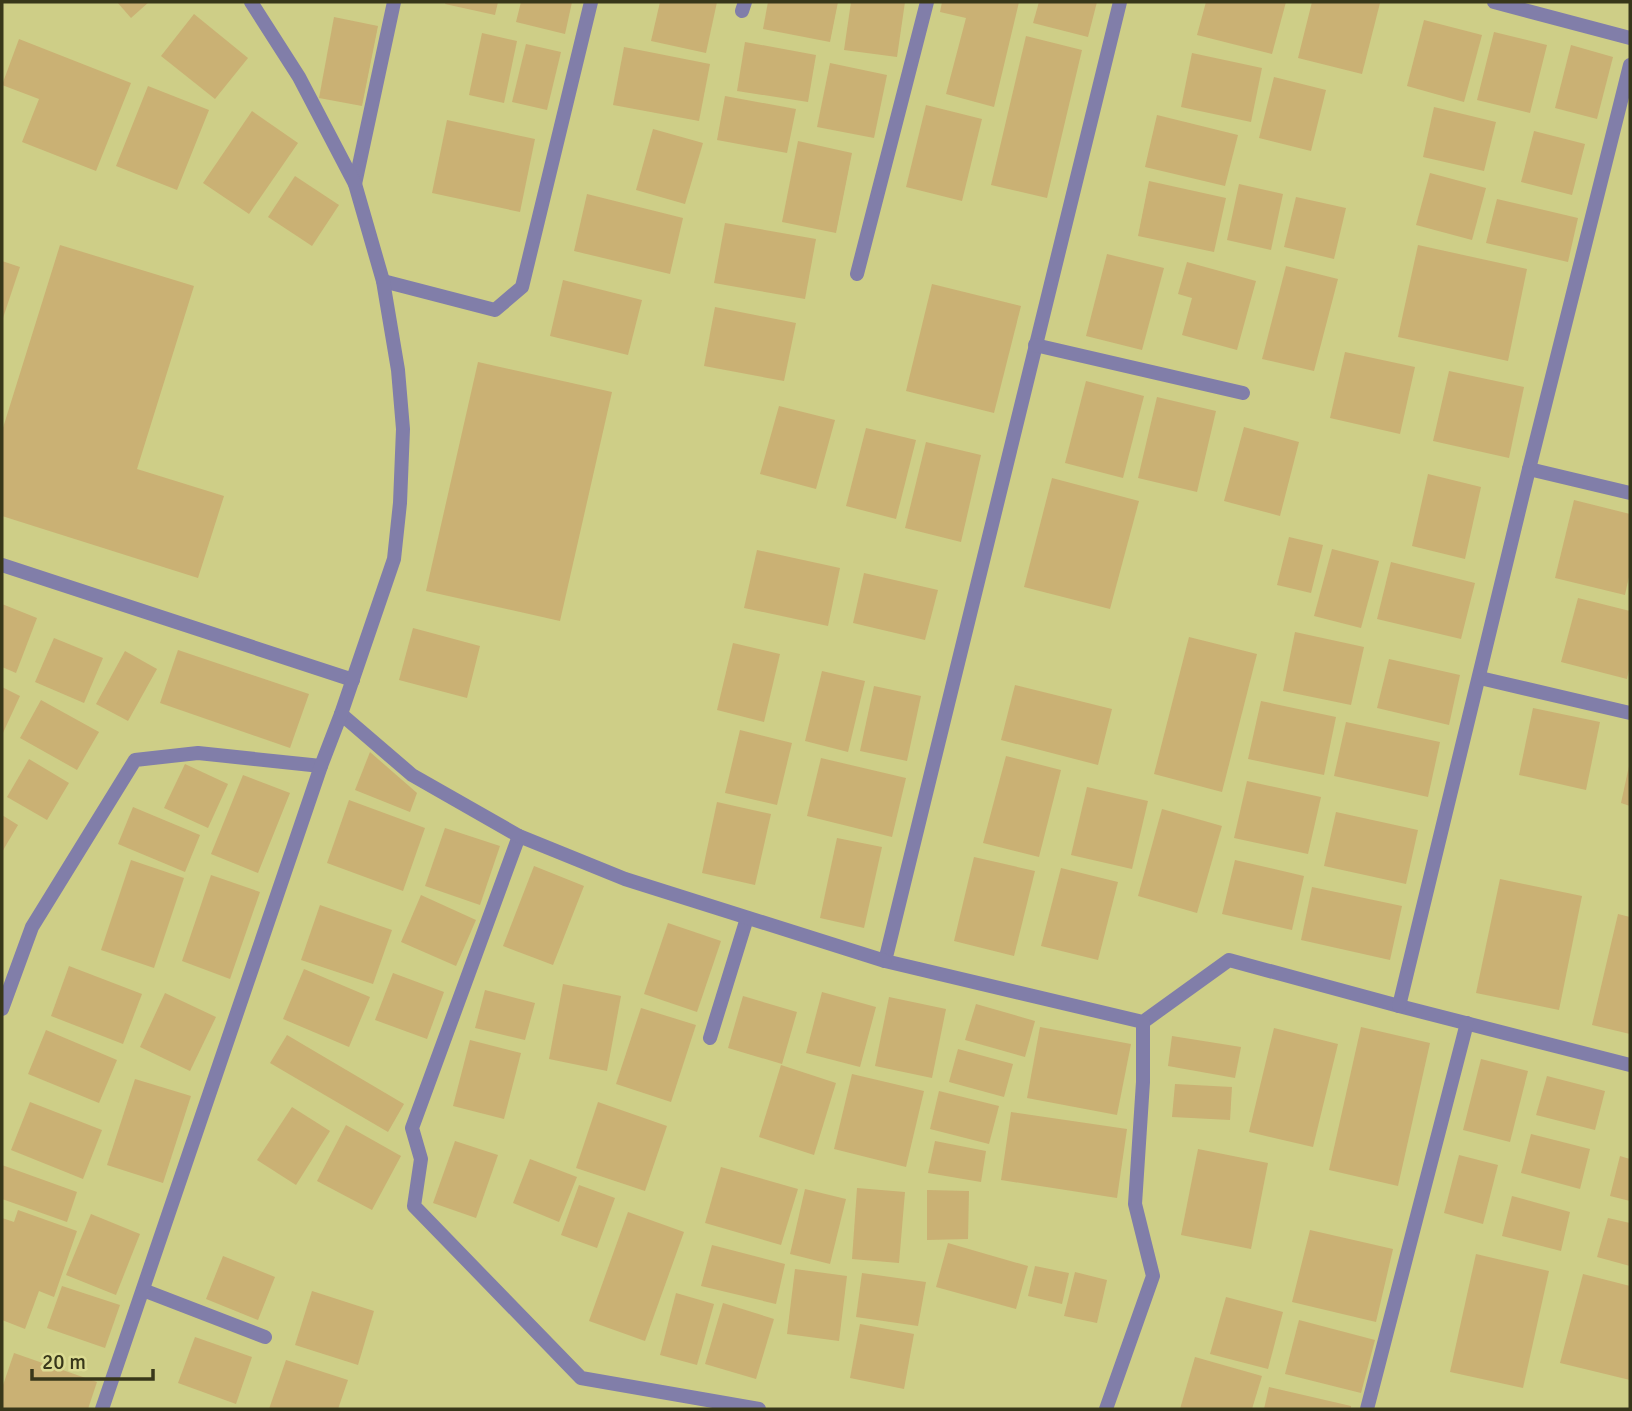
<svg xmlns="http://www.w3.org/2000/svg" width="1632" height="1411" font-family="Signika,sans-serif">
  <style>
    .building { fill: #cab174 }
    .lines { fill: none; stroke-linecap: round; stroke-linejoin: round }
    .lane { stroke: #817ea9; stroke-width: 14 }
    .street { stroke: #817ea9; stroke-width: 14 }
  </style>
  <rect width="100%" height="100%" fill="#cece87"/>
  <!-- building -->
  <g class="building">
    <polygon points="117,2 149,2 131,18"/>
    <polygon points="446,2 498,2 495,15 445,4"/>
    <polygon points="521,2 572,2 565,34 516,22"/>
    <polygon points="660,2 717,2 706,53 651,41"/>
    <polygon points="768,2 838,2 830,42 763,29"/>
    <polygon points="851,2 905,2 897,57 844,50"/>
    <polygon points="942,2 1019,2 994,107 946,94 966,18 940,12"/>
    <polygon points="1039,2 1097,2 1088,37 1033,23"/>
    <polygon points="1206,2 1286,2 1272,54 1197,35"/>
    <polygon points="1312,2 1380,3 1362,74 1298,58"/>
    <polygon points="194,14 248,58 215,99 161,56"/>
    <polygon points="334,17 378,26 362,106 319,98"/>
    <polygon points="1424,20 1482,35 1464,102 1407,86"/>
    <polygon points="1494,32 1547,45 1530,113 1477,100"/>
    <polygon points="482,33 517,41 504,103 469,95"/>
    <polygon points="1026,36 1082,50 1047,198 991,185"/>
    <polygon points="19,39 131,83 96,171 22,142 39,99 2,85"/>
    <polygon points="745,42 816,55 808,102 737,91"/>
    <polygon points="526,44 561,52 547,110 512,102"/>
    <polygon points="1571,45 1613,57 1597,119 1555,108"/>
    <polygon points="624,47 710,64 699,121 613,105"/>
    <polygon points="1192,53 1262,68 1251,122 1181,107"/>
    <polygon points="830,63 887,75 874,138 817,127"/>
    <polygon points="1274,77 1326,90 1311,151 1259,138"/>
    <polygon points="148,86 209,110 177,190 116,166"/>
    <polygon points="725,96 796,109 787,153 717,140"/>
    <polygon points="926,105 982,119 962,201 906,187"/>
    <polygon points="1434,107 1496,122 1484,171 1423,157"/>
    <polygon points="252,111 298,143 249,214 203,183"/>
    <polygon points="1157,115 1238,135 1225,186 1145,167"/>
    <polygon points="447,120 535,139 520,212 432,193"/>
    <polygon points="653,129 703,143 685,204 636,190"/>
    <polygon points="1534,131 1585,144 1572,195 1521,182"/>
    <polygon points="798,141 852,153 836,233 782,222"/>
    <polygon points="1430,173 1486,188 1472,240 1416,225"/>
    <polygon points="295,176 339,205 312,246 268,217"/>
    <polygon points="1149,181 1226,198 1214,252 1138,236"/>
    <polygon points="1239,184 1283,194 1271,250 1227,240"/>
    <polygon points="587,194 683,218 670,274 574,251"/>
    <polygon points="1296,197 1346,208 1334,259 1284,247"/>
    <polygon points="1497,199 1578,218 1568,262 1486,243"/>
    <polygon points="725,223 816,239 805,299 714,283"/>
    <polygon points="60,245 194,286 137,469 224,496 198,578 2,516 2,431"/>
    <polygon points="1418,245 1527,269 1508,361 1398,337"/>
    <polygon points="1107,254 1164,268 1142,350 1086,336"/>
    <polygon points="2,261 20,267 2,321"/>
    <polygon points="1187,262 1256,281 1237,350 1182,335 1192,298 1178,294"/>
    <polygon points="1286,266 1338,279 1314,371 1262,359"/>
    <polygon points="563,280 642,300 628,355 550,336"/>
    <polygon points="932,284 1021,306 994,413 906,391"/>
    <polygon points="715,307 796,323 784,381 704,366"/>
    <polygon points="1345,352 1415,367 1400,434 1330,418"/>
    <polygon points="478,362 612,392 560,621 426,591"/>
    <polygon points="1449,371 1524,387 1509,458 1433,441"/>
    <polygon points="1086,381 1144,396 1123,478 1065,463"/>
    <polygon points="1157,397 1216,411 1197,492 1138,478"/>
    <polygon points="779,406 835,420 816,489 760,474"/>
    <polygon points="1244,427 1299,442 1280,516 1224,501"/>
    <polygon points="866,428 916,440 896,519 846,506"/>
    <polygon points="926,442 981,455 961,542 905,528"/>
    <polygon points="1428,474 1481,487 1465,559 1412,546"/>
    <polygon points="1052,478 1139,501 1110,609 1024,587"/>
    <polygon points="1574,500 1630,514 1630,572 1625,595 1555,578"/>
    <polygon points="1289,537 1323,545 1311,593 1277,585"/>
    <polygon points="1332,549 1379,561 1361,628 1314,616"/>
    <polygon points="757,550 840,568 828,626 744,608"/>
    <polygon points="1391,562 1475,583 1461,639 1377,619"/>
    <polygon points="864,573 938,590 925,640 853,623"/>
    <polygon points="1578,598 1630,611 1630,665 1627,679 1561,662"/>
    <polygon points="2,604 37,618 16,673 2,667"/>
    <polygon points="413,628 480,646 467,698 399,680"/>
    <polygon points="1295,632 1364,647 1351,705 1283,691"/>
    <polygon points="1189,637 1257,654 1222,792 1154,774"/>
    <polygon points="54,638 103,658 84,703 35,682"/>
    <polygon points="733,643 780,654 764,722 717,710"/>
    <polygon points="178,650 309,694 290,748 160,703"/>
    <polygon points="125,651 157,669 128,721 96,704"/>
    <polygon points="1389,659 1460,675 1449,725 1377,708"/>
    <polygon points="822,671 865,681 848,752 805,741"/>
    <polygon points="1015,685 1112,709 1098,765 1001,740"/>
    <polygon points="874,686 921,696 907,761 860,751"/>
    <polygon points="2,687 20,696 2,735"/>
    <polygon points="41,700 99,732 77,770 20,738"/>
    <polygon points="1261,701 1336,717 1324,775 1248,759"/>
    <polygon points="1533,708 1600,722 1586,790 1519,775"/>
    <polygon points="1346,722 1440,742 1428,797 1334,776"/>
    <polygon points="740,730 792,743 777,805 725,793"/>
    <polygon points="370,752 417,793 410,812 355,790"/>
    <polygon points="1006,756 1061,770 1039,857 983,843"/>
    <polygon points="821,758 906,778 892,837 807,816"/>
    <polygon points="29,759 69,783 47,820 7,797"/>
    <polygon points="185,764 228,784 208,828 164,808"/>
    <polygon points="1629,766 1630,767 1630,806 1621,803"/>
    <polygon points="243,775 290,793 258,873 211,854"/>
    <polygon points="1247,781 1321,797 1308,854 1234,838"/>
    <polygon points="1087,787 1148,801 1132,869 1071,855"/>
    <polygon points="349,800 425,828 403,891 327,863"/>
    <polygon points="717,802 771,814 755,885 702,873"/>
    <polygon points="133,807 200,835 185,872 118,844"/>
    <polygon points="1162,809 1222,826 1197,913 1138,896"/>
    <polygon points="1336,812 1418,830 1406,884 1324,866"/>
    <polygon points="2,815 18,825 2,852"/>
    <polygon points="445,828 500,846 480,905 425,886"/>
    <polygon points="837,838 882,847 864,928 820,918"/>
    <polygon points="974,857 1035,871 1014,956 954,941"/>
    <polygon points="131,860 184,878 154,968 101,950"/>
    <polygon points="1235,860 1304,876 1292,930 1222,914"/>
    <polygon points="534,866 584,886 553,965 503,946"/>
    <polygon points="1061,868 1118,882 1098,960 1041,946"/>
    <polygon points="211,875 260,892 230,979 182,961"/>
    <polygon points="1500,879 1582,896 1559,1010 1476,993"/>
    <polygon points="1312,887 1402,906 1390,960 1301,940"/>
    <polygon points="421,895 476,920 456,966 401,942"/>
    <polygon points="320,905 392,930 373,984 301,960"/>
    <polygon points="1618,914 1630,917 1630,1034 1592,1025"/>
    <polygon points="668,923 721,941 697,1012 644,994"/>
    <polygon points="69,966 142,994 123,1044 51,1016"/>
    <polygon points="304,969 370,997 349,1047 283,1019"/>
    <polygon points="393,973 444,992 427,1039 375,1020"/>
    <polygon points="563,984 621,996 607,1071 549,1059"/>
    <polygon points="485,990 535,1003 525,1040 475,1028"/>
    <polygon points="822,992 876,1007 860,1067 806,1053"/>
    <polygon points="165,993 216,1017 190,1071 140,1047"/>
    <polygon points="743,996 797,1012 782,1064 728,1048"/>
    <polygon points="889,997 946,1009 932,1078 875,1066"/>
    <polygon points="976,1004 1035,1021 1025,1057 965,1040"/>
    <polygon points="641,1008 696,1025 671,1102 616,1084"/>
    <polygon points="1040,1027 1131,1044 1117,1115 1027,1098"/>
    <polygon points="1361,1027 1430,1043 1398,1186 1329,1170"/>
    <polygon points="1274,1028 1338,1044 1313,1147 1249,1132"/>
    <polygon points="46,1030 117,1060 99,1103 28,1074"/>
    <polygon points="287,1035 404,1104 388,1132 270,1063"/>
    <polygon points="1172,1036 1241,1047 1235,1078 1168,1066"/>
    <polygon points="470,1040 521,1053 504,1119 453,1106"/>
    <polygon points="958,1049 1013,1064 1004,1097 949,1082"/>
    <polygon points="1481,1059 1528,1071 1510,1142 1463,1130"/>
    <polygon points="781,1065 836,1083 814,1155 759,1137"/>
    <polygon points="852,1074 924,1091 906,1167 834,1149"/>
    <polygon points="1547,1076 1605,1091 1595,1130 1536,1115"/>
    <polygon points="135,1079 191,1096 163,1183 107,1165"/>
    <polygon points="1175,1084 1232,1087 1230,1120 1172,1117"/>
    <polygon points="939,1091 999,1106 989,1144 930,1129"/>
    <polygon points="30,1102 102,1130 83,1179 11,1150"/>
    <polygon points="598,1102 667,1126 645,1191 576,1168"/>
    <polygon points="292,1107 330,1131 296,1185 257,1160"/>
    <polygon points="1011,1112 1127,1129 1117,1198 1001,1180"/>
    <polygon points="346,1125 401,1156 372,1210 317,1181"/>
    <polygon points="1531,1134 1590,1149 1580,1189 1521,1173"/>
    <polygon points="455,1141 498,1155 476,1218 433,1203"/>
    <polygon points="935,1141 986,1151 981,1182 928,1173"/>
    <polygon points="1198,1149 1268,1163 1251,1249 1181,1235"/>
    <polygon points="1459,1155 1498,1165 1483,1224 1444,1213"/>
    <polygon points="1620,1156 1630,1159 1630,1201 1610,1196"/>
    <polygon points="530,1159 577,1177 559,1222 513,1203"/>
    <polygon points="2,1165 77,1192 67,1222 2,1199"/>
    <polygon points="721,1167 798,1189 781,1245 705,1223"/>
    <polygon points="579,1185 615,1198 597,1248 561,1235"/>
    <polygon points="857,1188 905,1192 899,1263 852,1259"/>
    <polygon points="805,1189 846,1199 830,1264 790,1254"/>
    <polygon points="927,1190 969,1191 968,1239 927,1240"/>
    <polygon points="1512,1196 1570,1212 1561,1251 1502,1236"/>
    <polygon points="18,1210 77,1231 54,1297 39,1291 25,1329 2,1320 2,1218 14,1222"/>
    <polygon points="628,1212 684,1232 645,1341 589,1321"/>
    <polygon points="91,1214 140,1234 116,1295 66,1275"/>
    <polygon points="1608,1218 1630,1223 1630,1266 1597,1257"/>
    <polygon points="1310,1230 1393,1249 1376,1322 1292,1302"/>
    <polygon points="948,1243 1028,1266 1016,1309 936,1287"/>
    <polygon points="712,1245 785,1264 776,1304 701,1286"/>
    <polygon points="1476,1254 1549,1271 1523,1388 1450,1372"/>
    <polygon points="223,1256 275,1277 258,1320 206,1299"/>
    <polygon points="1035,1266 1069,1273 1062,1304 1028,1296"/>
    <polygon points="795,1269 847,1276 839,1341 787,1334"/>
    <polygon points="1075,1272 1107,1280 1097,1323 1064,1316"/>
    <polygon points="862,1273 926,1282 918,1326 856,1317"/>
    <polygon points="1583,1274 1630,1286 1630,1380 1560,1363"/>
    <polygon points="62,1286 120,1305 105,1348 47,1328"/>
    <polygon points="312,1291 374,1311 358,1365 295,1345"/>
    <polygon points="676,1293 714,1304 697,1365 660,1355"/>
    <polygon points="1226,1297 1283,1312 1268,1369 1210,1354"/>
    <polygon points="723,1303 774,1319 756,1379 705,1364"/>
    <polygon points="1299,1320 1375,1340 1361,1393 1285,1374"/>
    <polygon points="860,1324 914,1334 904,1389 850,1378"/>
    <polygon points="195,1337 252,1357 236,1404 178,1383"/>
    <polygon points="14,1353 97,1382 88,1409 2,1409 2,1388"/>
    <polygon points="1195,1357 1262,1376 1252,1409 1180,1409"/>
    <polygon points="286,1360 348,1380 338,1409 269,1409"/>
    <polygon points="1269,1387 1351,1406 1351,1409 1264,1409"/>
  </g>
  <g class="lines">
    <!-- lane -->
    <g class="lane">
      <polyline points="1120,2 885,961 1143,1022 1229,960 1399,1006 1630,1065"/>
      <polyline points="1494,2 1630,38"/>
      <polyline points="742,11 745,2"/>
      <polyline points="355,184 394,2"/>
      <polyline points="857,274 927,2"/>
      <polyline points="383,281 495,310 522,287 591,2"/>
      <polyline points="1035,345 1243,393"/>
      <polyline points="1529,469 1630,493"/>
      <polyline points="2,565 353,680"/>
      <polyline points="1480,678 1630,713"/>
      <polyline points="519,836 412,1128 421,1159 414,1206 581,1378 759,1409"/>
      <polyline points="1399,1006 1529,469 1630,65"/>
      <polyline points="2,1009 32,927 135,760 198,753 321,766"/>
      <polyline points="710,1038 747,918"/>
      <polyline points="143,1290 265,1337"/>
      <polyline points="1106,1409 1153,1276 1135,1204 1143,1082 1143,1022"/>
      <polyline points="1367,1409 1467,1023"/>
    </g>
    <!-- street -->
    <g class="street">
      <polyline points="341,714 412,775 519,836 625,879 885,961"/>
      <polyline points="102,1409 321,766 341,714 394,559 400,503 403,429 398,370 383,281 355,184 299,77 251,2"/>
    </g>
  </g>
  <!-- border -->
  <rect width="1632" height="1411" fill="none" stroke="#38371a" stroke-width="7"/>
  <!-- scale -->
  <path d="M32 1369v10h121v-10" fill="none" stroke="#38371a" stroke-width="3.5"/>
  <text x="42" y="1369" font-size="21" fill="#38371a" stroke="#dbdb93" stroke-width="5" paint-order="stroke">20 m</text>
</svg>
